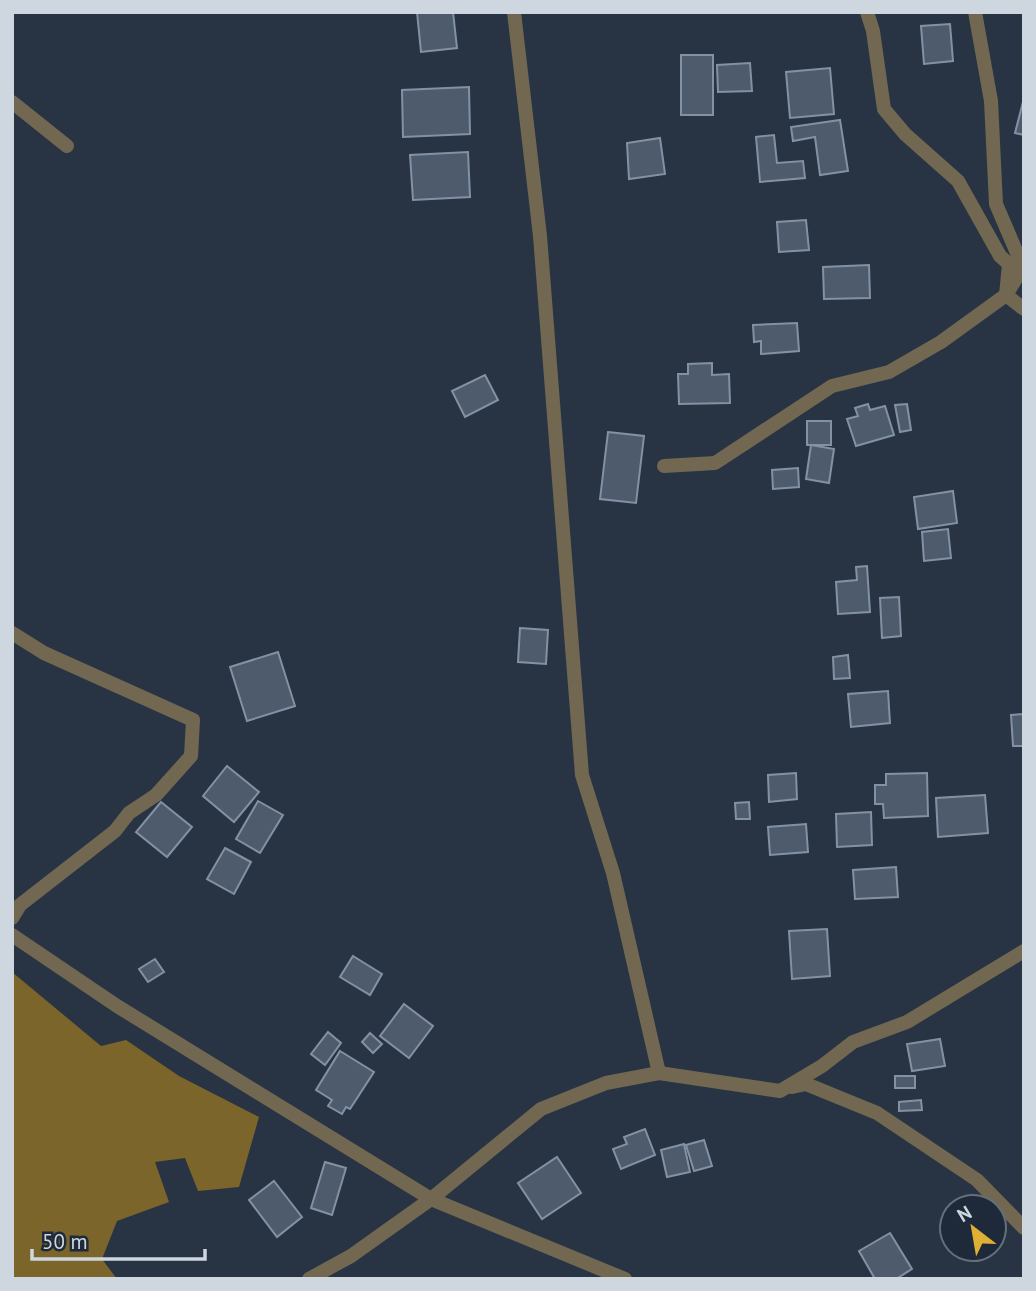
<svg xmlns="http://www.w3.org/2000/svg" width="1036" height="1291" font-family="'PT Sans',sans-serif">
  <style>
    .forest { fill: #7c652b }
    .building { fill: #4e5b6d; stroke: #8391a4; stroke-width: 2 }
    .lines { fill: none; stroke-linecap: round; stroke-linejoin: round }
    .minor { stroke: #726851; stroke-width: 14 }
  </style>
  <rect width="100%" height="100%" fill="#283443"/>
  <!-- forest -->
  <polygon class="forest" points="12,972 101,1046 126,1040 179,1076 259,1117 239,1187 198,1191 185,1158 155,1162 169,1202 117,1221 102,1259 117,1279 12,1279"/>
  <!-- building -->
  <g class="building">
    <polygon points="417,12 453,12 457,48 421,52"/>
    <polygon points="950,24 953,61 924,64 921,26"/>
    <rect x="681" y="55" width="32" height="60"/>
    <polygon points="750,63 752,91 718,92 717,65"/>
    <polygon points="830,68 834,114 790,118 786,72"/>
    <polygon points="469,87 470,134 403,137 402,90"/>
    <polygon points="1024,98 1024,135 1015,133"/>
    <polygon points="840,120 848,171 820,175 815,137 793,141 791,127"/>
    <polygon points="774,135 777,163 803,161 805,178 760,182 756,137"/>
    <polygon points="660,138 665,174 629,179 627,143"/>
    <polygon points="468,152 470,197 413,200 410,155"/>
    <polygon points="806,220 809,250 779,252 777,222"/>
    <polygon points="869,265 870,298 824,299 823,267"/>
    <polygon points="797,323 799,351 761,354 761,341 754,342 753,325"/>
    <polygon points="712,363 712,375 729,374 730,403 679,404 678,374 688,374 688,364"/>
    <polygon points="485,375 498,400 465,417 452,391"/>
    <polygon points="868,404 870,410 885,406 894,435 856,446 847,419 858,416 855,408"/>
    <polygon points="907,404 911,430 900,432 895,405"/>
    <rect x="807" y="421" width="24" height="24"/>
    <polygon points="608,432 644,436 636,503 600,499"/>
    <polygon points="811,445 834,449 829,483 806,479"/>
    <polygon points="798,468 799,487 773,489 772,470"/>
    <polygon points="953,491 957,523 918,529 914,497"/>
    <polygon points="948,529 951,558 924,561 922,532"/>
    <polygon points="867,566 870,612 838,614 836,582 857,580 856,567"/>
    <polygon points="899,597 901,636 882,638 880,598"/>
    <polygon points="520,628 548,630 546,664 518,662"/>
    <polygon points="278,652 295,706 247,721 230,667"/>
    <polygon points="848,655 850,678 834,679 833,657"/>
    <polygon points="888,691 890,723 851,727 848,694"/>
    <polygon points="1024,714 1024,746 1013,746 1011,715"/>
    <polygon points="227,766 259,792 234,822 203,796"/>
    <polygon points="796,773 797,799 769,802 768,775"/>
    <polygon points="927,773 928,816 884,818 883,804 875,804 875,785 886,785 886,774"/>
    <polygon points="985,795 988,833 938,837 936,798"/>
    <polygon points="258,801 283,815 260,853 236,839"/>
    <polygon points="161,802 192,827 167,857 136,832"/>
    <polygon points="749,802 750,819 736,819 735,803"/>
    <polygon points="871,812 872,845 837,847 836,814"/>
    <polygon points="806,824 808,852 770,855 768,827"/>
    <polygon points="225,848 251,862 234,894 207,879"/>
    <polygon points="896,867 898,897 855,899 853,870"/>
    <polygon points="827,929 830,976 792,979 789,931"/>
    <polygon points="353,956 382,974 370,995 340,977"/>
    <polygon points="155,959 164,972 148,982 139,969"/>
    <polygon points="404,1004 433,1026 409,1058 380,1036"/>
    <polygon points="328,1032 341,1043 325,1065 311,1054"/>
    <polygon points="370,1033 382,1044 373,1053 362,1042"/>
    <polygon points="940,1039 945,1066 912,1071 907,1044"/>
    <polygon points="340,1051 374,1072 350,1109 346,1107 342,1114 328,1106 332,1100 316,1090"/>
    <rect x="895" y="1076" width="20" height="12"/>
    <polygon points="921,1100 922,1110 899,1111 899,1102"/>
    <polygon points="645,1129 655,1155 621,1169 613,1149 627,1144 624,1137"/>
    <polygon points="704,1140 712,1166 694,1171 686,1145"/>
    <polygon points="684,1144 690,1172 667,1177 661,1150"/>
    <polygon points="557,1157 581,1193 542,1219 518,1183"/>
    <polygon points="325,1162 346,1168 332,1215 311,1208"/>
    <polygon points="274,1181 302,1217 277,1237 249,1200"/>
    <polygon points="890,1233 912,1269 896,1279 875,1279 859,1251"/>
  </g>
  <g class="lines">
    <!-- minor -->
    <g class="minor">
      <polyline points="867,12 873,31 884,109 905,134 958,181 1000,256 1009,264 1006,295 1024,309"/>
      <polyline points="12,102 67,146"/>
      <polyline points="664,466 715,463 832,386 889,372 941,342 1006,295 1023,267 996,204 991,101 975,12"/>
      <polyline points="12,633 44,653 193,720 191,756 156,795 129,813 115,831 20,905 12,918"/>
      <polyline points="12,935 117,1006 431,1199 625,1279"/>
      <polyline points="659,1073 780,1091 822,1066 853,1042 907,1022 1024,951"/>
      <polyline points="792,1087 806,1084 877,1113 977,1180 1024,1228"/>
      <polyline points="309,1279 351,1256 431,1199 541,1109 606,1083 659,1073 613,873 582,775 540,236 514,12"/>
    </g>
  </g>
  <!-- border -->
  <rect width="1036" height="1291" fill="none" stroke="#ced6e0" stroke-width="28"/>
  <!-- north arrow -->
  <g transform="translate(973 1228) rotate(329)"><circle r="33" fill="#1e2a39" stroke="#646f7c" stroke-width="2"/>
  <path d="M0-5L12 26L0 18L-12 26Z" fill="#dfb034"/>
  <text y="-10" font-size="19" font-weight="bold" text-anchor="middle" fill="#ced6e0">N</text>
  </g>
  <!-- scale -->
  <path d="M32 1249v10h173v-10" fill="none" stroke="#ced6e0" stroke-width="3.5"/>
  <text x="42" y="1249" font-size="21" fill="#ced6e0" stroke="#1e2a39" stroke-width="5" paint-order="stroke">50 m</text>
</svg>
